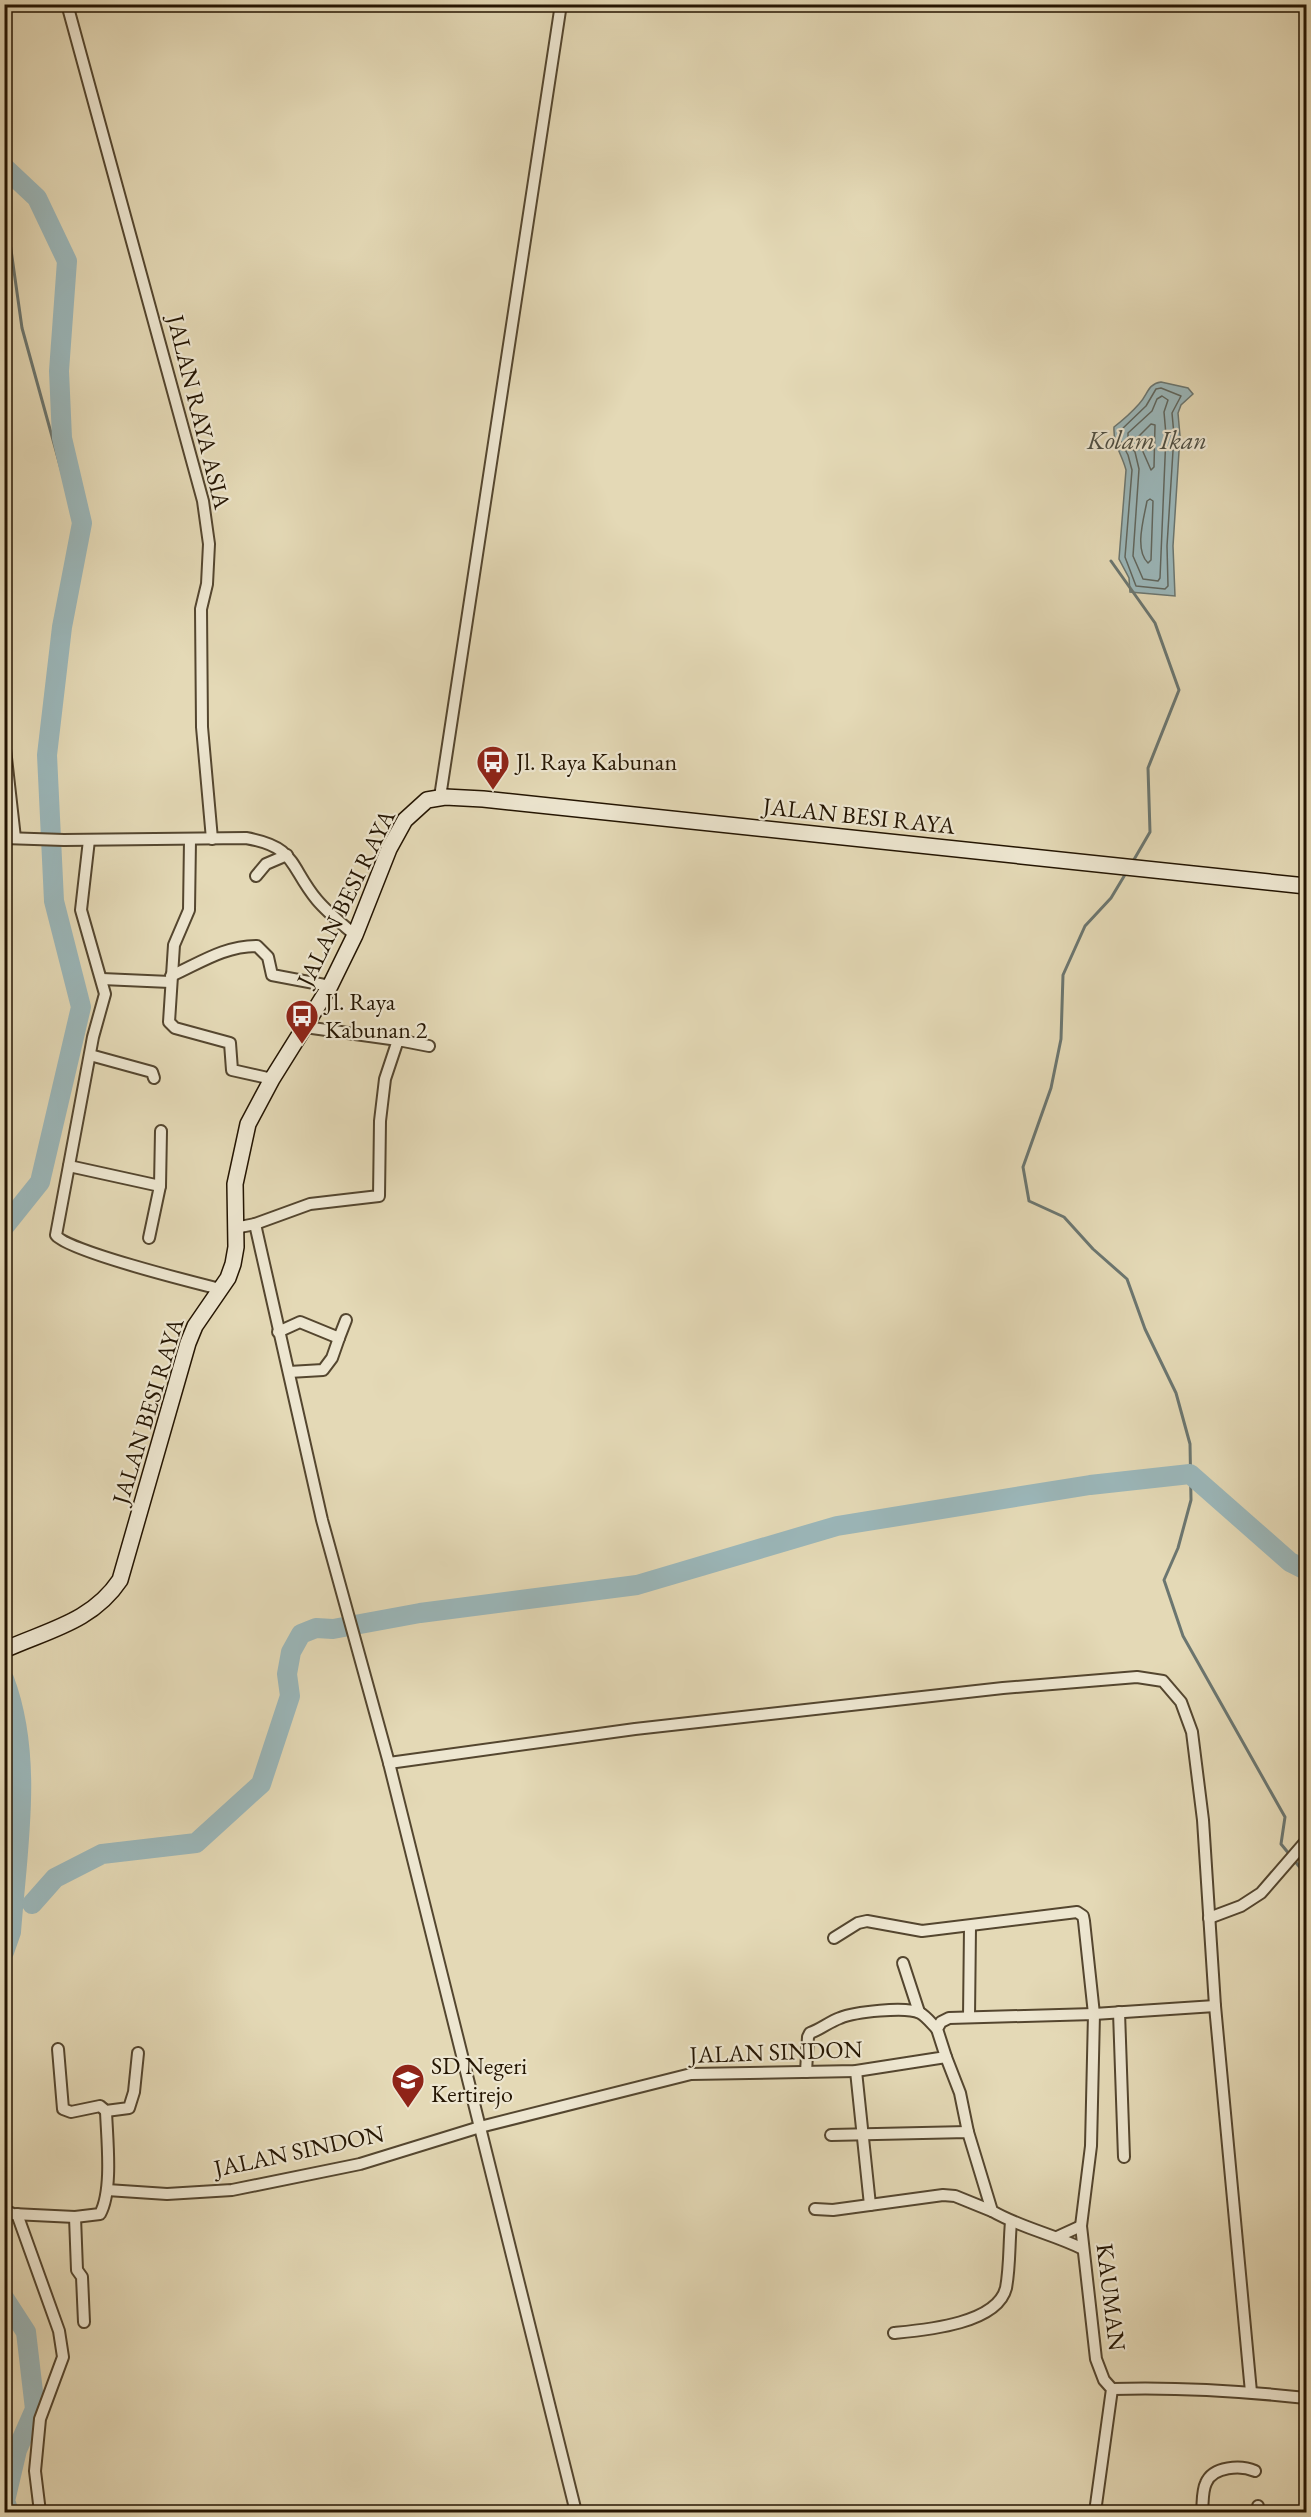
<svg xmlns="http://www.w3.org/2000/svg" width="1311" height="2517" font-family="'EB Garamond',serif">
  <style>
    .water { fill: #9bb7ba; stroke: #6b7670; stroke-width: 1.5 }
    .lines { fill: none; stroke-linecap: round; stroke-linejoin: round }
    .shore { stroke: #60665e; stroke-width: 1.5 }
    .stream { stroke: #6b7670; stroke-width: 3 }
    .river { stroke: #9bb7ba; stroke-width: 20 }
    .street-casing { stroke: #54462f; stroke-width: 14 }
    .secondary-casing { stroke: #241502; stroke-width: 18 }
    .street { stroke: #ede6d0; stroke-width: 10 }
    .secondary { stroke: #ede6d0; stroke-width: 15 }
    .labels { text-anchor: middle; stroke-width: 4.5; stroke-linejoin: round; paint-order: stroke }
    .street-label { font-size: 24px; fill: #241502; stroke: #ede6d0 }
    .poi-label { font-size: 24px; fill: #241502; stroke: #ede6d0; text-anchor: start }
    .water-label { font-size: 26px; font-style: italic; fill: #4e4e42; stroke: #ede6d0 }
  </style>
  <rect width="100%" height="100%" fill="#e4d9b6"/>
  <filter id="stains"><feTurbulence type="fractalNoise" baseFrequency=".00333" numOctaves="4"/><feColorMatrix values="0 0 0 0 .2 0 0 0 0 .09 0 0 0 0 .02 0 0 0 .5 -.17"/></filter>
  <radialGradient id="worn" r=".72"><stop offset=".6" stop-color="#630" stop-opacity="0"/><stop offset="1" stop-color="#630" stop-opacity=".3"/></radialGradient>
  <!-- water -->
  <path class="water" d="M1161,382L1188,388L1193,394L1181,405L1178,413L1180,436L1173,546L1175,596L1130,592L1129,578L1119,559L1126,470C1122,454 1113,445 1114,427C1123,420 1131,413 1139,404C1148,395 1147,384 1161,382Z"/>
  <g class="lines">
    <!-- shore -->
    <g class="shore">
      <polygon points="1161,388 1181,396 1172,413 1174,435 1167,546 1168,586 1165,589 1136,586 1125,557 1132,470 1128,455 1120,440 1121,430 1146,406 1156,389"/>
      <polygon points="1162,396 1168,400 1164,412 1166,435 1160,578 1158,581 1143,579 1133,556 1139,469 1135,452 1128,442 1128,433 1152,411 1157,399"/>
      <polygon points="1151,424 1155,425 1154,467 1151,470 1137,438"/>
      <path d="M1150,499L1153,501L1151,560L1148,563C1134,550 1144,518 1147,501Z"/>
    </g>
    <!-- stream -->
    <g class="stream">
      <polyline points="4,200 22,328 76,523 75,532"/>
      <polyline points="1111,561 1155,623 1179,690 1148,768 1150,832 1132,863"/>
      <polyline points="1126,873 1111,898 1085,926 1063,975 1061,1039 1051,1088 1023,1167 1029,1201 1064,1217 1093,1249 1127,1279 1145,1329 1176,1393 1190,1444 1191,1500 1178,1548 1164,1580 1183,1636 1285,1817 1281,1844 1290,1855"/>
      <polyline points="1294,1860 1306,1875"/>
    </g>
    <!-- river -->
    <g class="river">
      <polyline points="4,167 37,198 67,261 59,371 62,438 82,523 62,627 47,755 54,901 81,1007 40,1182 4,1227"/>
      <path d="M4,1679C34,1758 17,1850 11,1932L4,1952"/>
      <polyline points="32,1904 55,1878 102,1854 196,1843 261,1784 290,1696 287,1674 291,1652 301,1634 316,1628 333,1629 420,1613 637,1585 837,1526 1090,1485 1190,1474 1290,1562 1306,1570"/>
      <polyline points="4,2298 26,2332 35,2409 17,2450 5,2501 9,2512"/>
    </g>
    <!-- street casing -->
    <g class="street-casing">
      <g id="street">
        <polyline points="67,4 203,501 209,544 207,584 201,609 202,727 212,839"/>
        <polyline points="4,740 15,838"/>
        <polyline points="440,797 561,4"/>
        <path d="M4,838L64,840L246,838C297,847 289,866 317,900C328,913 342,924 355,935"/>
        <path d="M89,840L81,910L105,994L93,1037L56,1235C64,1250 196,1283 220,1289"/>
        <polyline points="190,840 189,910 174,945 169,1022 175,1028 230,1043 232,1070 272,1079"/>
        <polyline points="256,876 266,864 287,855"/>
        <path d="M171,976C200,963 224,946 257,946L268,957L272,975L330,986"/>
        <polyline points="102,979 170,982"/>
        <polyline points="305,1027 398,1040"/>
        <polyline points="90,1055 152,1072 154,1078"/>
        <polyline points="69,1166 160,1186 149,1238"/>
        <polyline points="160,1186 161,1131"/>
        <polyline points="255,1224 310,1204 379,1196 380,1121 385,1079 398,1040 429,1046"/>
        <polyline points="235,1228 255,1224 322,1520 389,1763 576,2512"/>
        <polyline points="278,1332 300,1322 339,1338 346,1320"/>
        <polyline points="289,1372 323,1370 332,1358 339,1338"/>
        <polyline points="389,1763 635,1729 1003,1688 1137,1677 1163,1681 1181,1702 1192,1732 1203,1820 1215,2006 1251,2392"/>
        <polyline points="1209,1918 1241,1906 1261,1893 1306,1841"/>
        <polyline points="834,1938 858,1923 867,1921 922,1931 1077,1912 1083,1916 1084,1921 1094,2014 1215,2006"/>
        <polyline points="903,1963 919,2012"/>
        <polyline points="1119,2012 1124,2157"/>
        <polyline points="969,2017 970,1927"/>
        <polyline points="58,2049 63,2109 71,2112 100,2106 106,2111 129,2108 134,2092 138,2053"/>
        <polyline points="946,2057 960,2093 968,2132"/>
        <polyline points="856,2071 870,2205"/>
        <path d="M806,2072L808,2037L810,2033C821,2029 829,2022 840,2018C854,2012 906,2006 920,2013C926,2016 932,2024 937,2029"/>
        <path d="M831,2135L968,2132L992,2211C1021,2228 1053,2234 1083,2249"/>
        <polyline points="107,2190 167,2194 232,2190 360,2164 480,2127 691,2074 856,2071 946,2057 937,2029 941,2022 949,2018 1094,2014 1091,2146 1081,2226 1096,2359 1104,2380 1112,2389 1095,2512"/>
        <polyline points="815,2209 833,2210 943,2195 955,2196 992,2211"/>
        <path d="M4,2210L13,2214L75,2217L100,2214C113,2190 107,2140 106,2111"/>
        <polyline points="17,2214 59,2331 63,2357 40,2419 35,2471 40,2512"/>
        <polyline points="75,2217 77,2270 82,2277 84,2322"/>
        <polyline points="1057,2237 1081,2226"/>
        <path d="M894,2333C925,2330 997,2324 1006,2288C1010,2267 1009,2243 1011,2222"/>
        <path d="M1112,2389C1177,2387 1242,2391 1306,2398"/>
        <polyline points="1258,2506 1258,2512"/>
        <path d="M1202,2512C1203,2503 1202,2491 1206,2483C1213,2466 1241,2465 1255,2471"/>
      </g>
    </g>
    <!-- secondary casing -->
    <g class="secondary-casing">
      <path id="secondary" d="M4,1650C48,1630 92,1622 120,1580L188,1343L195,1326L228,1278L233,1264L236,1247L235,1184L248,1124L272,1079L330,986L355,935L389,849L405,820L427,800L445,797L483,799L1306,886"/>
    </g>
    <!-- street -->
    <use href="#street" class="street"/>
    <!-- secondary -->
    <use href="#secondary" class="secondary"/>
  </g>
  <!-- icons -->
  <defs>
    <g id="bus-pin" transform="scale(1.725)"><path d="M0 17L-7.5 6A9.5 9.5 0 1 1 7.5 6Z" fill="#8f2418" stroke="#ede6d0"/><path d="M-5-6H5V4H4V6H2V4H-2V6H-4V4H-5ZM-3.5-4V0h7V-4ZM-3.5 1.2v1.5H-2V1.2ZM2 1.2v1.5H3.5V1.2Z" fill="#fff"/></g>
    <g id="school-pin" transform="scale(1.725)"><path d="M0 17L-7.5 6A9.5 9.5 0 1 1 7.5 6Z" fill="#8f2418" stroke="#ede6d0"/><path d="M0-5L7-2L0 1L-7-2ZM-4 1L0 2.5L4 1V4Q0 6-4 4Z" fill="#fff"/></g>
  </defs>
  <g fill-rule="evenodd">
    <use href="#bus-pin" x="493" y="762"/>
    <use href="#bus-pin" x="302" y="1016"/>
    <use href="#school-pin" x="408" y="2080"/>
  </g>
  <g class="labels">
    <!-- street labels -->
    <g class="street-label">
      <text transform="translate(199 412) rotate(76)" y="8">JALAN RAYA ASIA</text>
      <text transform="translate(859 816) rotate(6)" y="8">JALAN BESI RAYA</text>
      <text transform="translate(346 898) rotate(-64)" y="8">JALAN BESI RAYA</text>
      <text transform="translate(148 1411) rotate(-73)" y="8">JALAN BESI RAYA</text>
      <text transform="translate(776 2052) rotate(-2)" y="8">JALAN SINDON</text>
      <text transform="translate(299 2151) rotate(-12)" y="8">JALAN SINDON</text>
      <text transform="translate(1111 2297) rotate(83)" y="8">KAUMAN</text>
    </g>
    <!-- poi labels -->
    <g class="poi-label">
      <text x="516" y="770">Jl. Raya Kabunan</text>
      <text x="325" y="1010">Jl. Raya<tspan x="325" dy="28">Kabunan 2</tspan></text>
      <text x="431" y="2074">SD Negeri<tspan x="431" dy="28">Kertirejo</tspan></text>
    </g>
    <!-- water labels -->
    <g class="water-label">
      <text x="1147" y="449">Kolam Ikan</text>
    </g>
  </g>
  <!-- margin -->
  <rect width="1311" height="2517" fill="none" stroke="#e4d9b6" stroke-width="24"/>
  <rect x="6" y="6" width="1299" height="2505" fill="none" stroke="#241502" stroke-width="3"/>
  <rect x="12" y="12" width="1287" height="2493" fill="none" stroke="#241502" stroke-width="1.5"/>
  <rect width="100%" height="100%" filter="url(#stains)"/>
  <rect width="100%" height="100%" fill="url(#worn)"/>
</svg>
